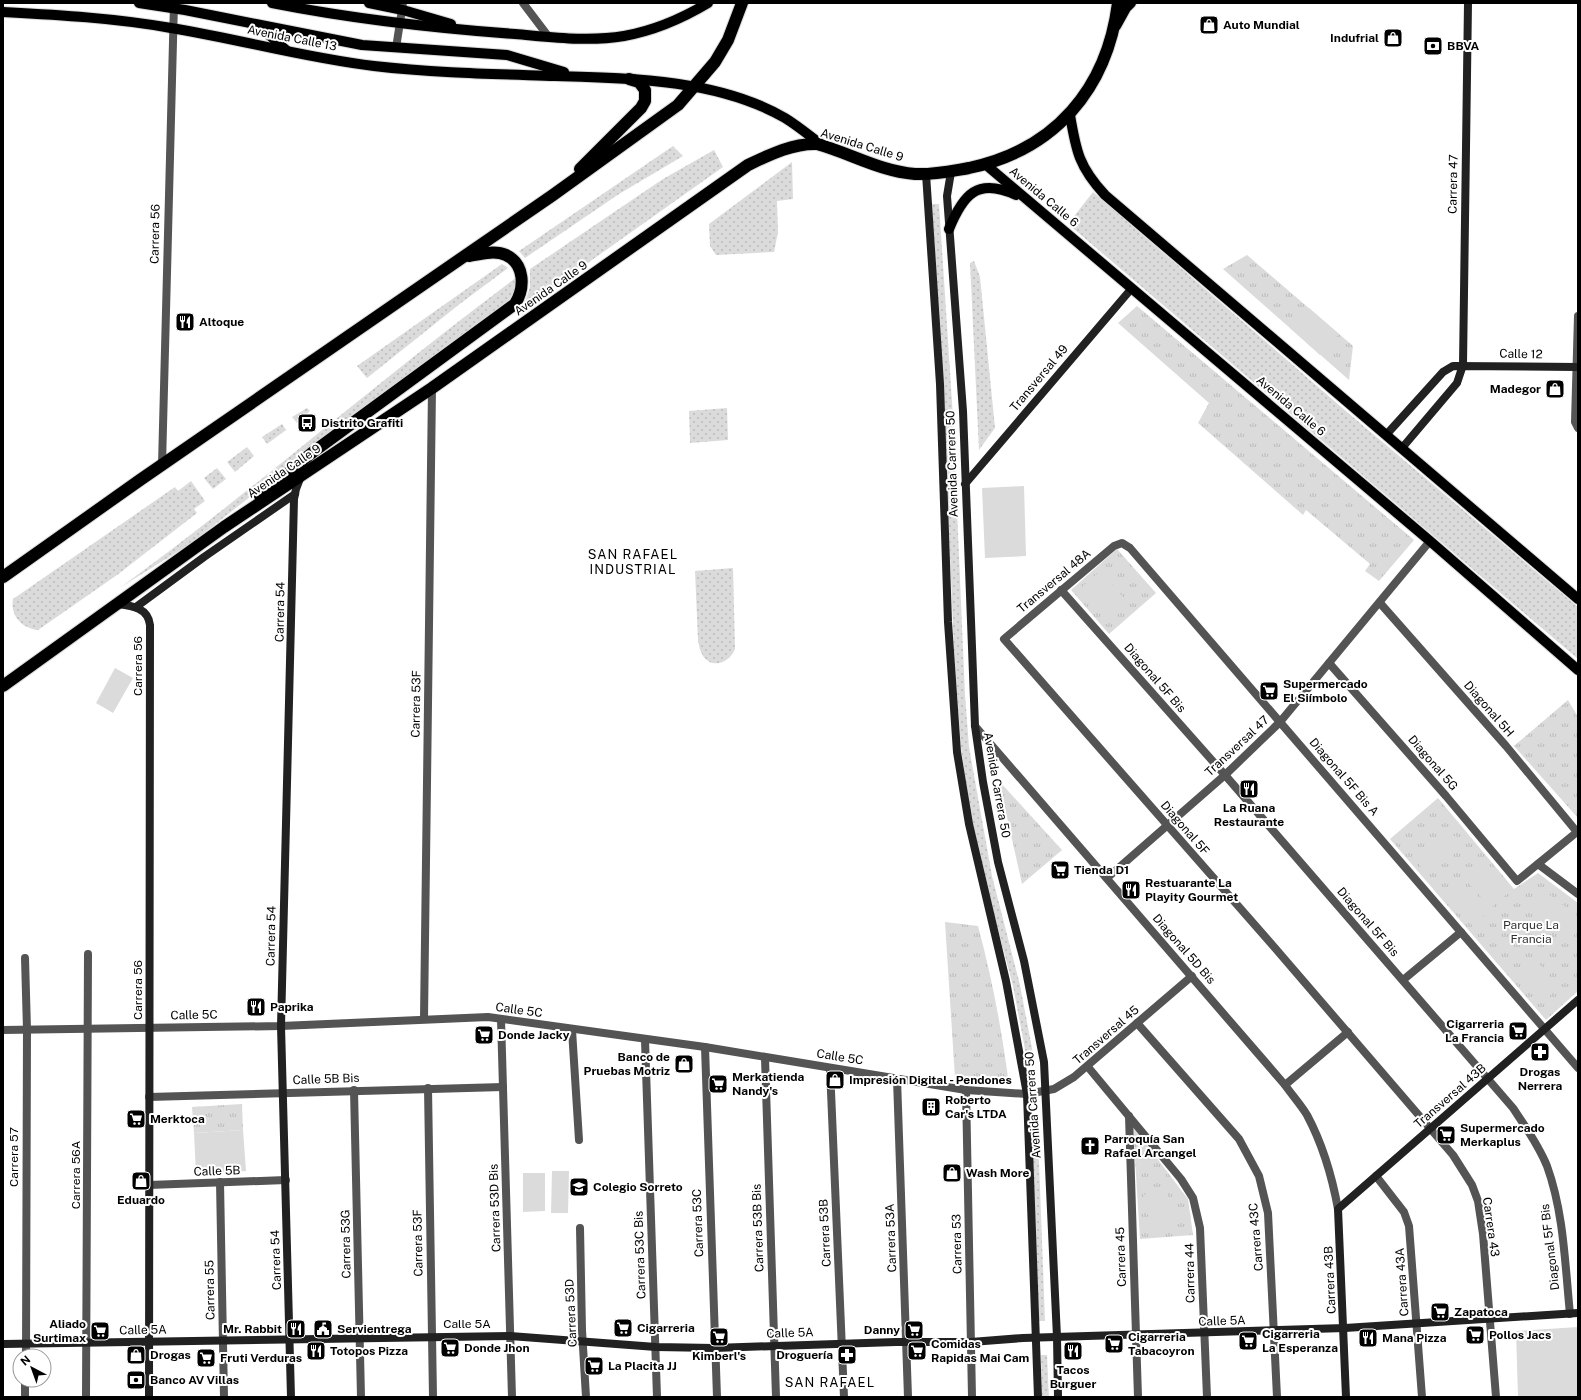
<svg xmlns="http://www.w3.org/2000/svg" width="1581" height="1400" font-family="'Public Sans',sans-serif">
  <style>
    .grass { fill: url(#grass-dots) }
    .park { fill: url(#park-tufts) }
    .garden { fill: #dbdbdb }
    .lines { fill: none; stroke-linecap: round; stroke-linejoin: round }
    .primary-casing { stroke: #dbdbdb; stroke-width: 12 }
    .highway-casing { stroke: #dbdbdb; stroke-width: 14 }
    .street { stroke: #545454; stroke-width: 8 }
    .secondary { stroke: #212121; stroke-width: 8 }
    .primary { stroke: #000; stroke-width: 10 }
    .highway { stroke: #000; stroke-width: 12 }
    .labels { text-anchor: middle; stroke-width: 4; stroke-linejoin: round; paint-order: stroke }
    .poi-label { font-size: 12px; font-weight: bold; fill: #000; stroke: #fff; text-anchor: start }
    .street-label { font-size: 12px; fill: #000; stroke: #fff }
    .park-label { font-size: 12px; fill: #323232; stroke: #fff }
    .neighbourhood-label { font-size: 13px; letter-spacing: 1px; fill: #000; stroke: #fff }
  </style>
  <defs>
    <pattern id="grass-dots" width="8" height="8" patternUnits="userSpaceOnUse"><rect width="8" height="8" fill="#dbdbdb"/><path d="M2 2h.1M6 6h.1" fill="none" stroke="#bababa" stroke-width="1.8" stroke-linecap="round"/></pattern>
    <pattern id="park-tufts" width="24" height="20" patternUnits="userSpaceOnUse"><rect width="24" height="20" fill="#dbdbdb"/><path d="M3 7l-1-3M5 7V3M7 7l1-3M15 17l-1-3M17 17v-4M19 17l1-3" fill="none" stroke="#bababa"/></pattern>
  </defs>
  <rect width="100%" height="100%" fill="#fff"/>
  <!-- grass -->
  <g class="grass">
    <polygon points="673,146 683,156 619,194 525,258 519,251"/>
    <polygon points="714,150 723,167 523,309 530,287 530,269 663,179"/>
    <polygon points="792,162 793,199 777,201 778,232 774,252 716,255 710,246 709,224"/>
    <polygon points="1093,192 1347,412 1578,607 1578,659 1068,224"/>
    <polygon points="932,204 939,204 953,417 965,695 969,747 992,876 1020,985 1034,1059 1027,1060 1013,986 996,922 969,807 961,748 954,650 943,386"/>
    <polygon points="974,261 980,277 995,428 979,450 970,263"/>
    <polygon points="502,264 508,268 461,303 367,378 357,366"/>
    <path d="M517,277C516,290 512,297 504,306L381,394L190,544L121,587C257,488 382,377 517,277Z"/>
    <polygon points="307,408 310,411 297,423 292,417"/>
    <polygon points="727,408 728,440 690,443 689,411"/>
    <polygon points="282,424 286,430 267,444 262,437"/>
    <polygon points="247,447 254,456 235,472 227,462"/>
    <polygon points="217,468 226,479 213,489 204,478"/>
    <path d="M191,481L205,501L194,509L197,513L117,575L38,630C22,628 10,616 13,599L175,487L178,491Z"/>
    <path d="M733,568L735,649C730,662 713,670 703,656C700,651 699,646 698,640L695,571Z"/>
    <polygon points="1032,1134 1038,1135 1045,1321 1039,1321"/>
    <polygon points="1041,1355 1047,1355 1049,1397 1042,1397"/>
  </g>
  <!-- park -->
  <g class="park">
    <polygon points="1247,255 1353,346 1349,380 1223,269"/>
    <polygon points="1137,306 1414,540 1379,581 1365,571 1370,564 1306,510 1303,515 1198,423 1209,403 1118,323"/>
    <polygon points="1117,549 1156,593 1109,634 1071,590"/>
    <polygon points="1568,700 1578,717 1578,818 1514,746"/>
    <polygon points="999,781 1062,850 1022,884"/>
    <polygon points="1438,798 1514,889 1538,873 1578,903 1578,991 1546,1020 1390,839"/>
    <path d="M945,922L978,926C992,978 1002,1031 1009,1085L955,1078Z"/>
    <polygon points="242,1104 243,1130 194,1133 192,1107"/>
    <polygon points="1133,1127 1188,1199 1193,1235 1140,1239"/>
  </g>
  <!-- garden -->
  <g class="garden">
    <polygon points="1309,308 1339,334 1320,355 1290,328"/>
    <polygon points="1024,486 1026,556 985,558 982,488"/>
    <polygon points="1100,571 1128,603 1108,621 1080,589"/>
    <polygon points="115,668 133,678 113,713 96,703"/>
    <polygon points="1447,834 1458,837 1460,845 1459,848 1433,871 1423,870 1418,862 1420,855"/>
    <polygon points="1481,861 1509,892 1491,908 1463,877"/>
    <polygon points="1458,880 1488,912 1473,926 1443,894"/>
    <polygon points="1546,892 1578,917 1578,930 1570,940 1532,910"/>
    <polygon points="1533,957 1559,987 1542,1003 1515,973"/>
    <polygon points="243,1130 246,1171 196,1174 194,1133"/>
    <polygon points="552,1171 569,1171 568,1213 551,1213"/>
    <polygon points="523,1173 545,1173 545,1211 523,1212"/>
    <polygon points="1166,1189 1175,1226 1152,1232 1143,1195"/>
    <polygon points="1578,1327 1578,1397 1518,1397 1516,1331"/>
  </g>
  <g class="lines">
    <!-- primary casing -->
    <g class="primary-casing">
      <g id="primary">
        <polyline points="139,3 185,10 362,45 507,55 564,72"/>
        <path d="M272,3C353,19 433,28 515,34C551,37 588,42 624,36C652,31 683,18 708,3"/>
        <polyline points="369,3 403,10 451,24"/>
        <path d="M3,12C59,15 115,18 171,28C239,39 305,58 374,66C434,73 495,74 555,76C629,78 718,79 785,118C798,126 810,136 822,145"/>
        <polyline points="258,25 286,50"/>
        <polyline points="1116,26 1126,8 1131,3"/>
        <path d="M1070,115C1076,151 1079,167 1105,195L1578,599"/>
        <polyline points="985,164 1430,541 1578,670"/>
        <path d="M949,229C963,195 977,177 1016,195"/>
      </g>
    </g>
    <!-- highway casing -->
    <g class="highway-casing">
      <g id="highway">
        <polyline points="580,169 641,108 645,101 645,90 639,82 629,79"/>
        <path d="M260,496L313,452L515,304C525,288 525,264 506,255C495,250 480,254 469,256"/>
        <polyline points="3,577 140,480 553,195 678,105 715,62 728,40 742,3"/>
        <path d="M3,686L224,527L432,388L748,165C769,155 793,143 817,144C850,153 879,171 915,174C933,175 951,171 969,168C1055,150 1107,89 1118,3"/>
      </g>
    </g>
    <!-- street -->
    <g class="street">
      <polyline points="523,3 548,36"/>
      <polyline points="396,48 403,3"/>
      <polyline points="1578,316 1575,422 1578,428"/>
      <polyline points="162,465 174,3"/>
      <path d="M1061,590L1225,775L1513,1108C1525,1126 1539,1146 1547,1166C1564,1213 1565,1265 1570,1314"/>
      <polyline points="1329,663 1446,796 1517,881 1577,832 1506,746 1380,603"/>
      <path d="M975,726L1285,1085C1292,1095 1301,1105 1307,1115C1323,1145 1332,1176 1338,1209"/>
      <polyline points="1538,864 1578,894"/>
      <polyline points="1107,878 1225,775 1280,722 1430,541"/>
      <polyline points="25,958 27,1030 26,1356"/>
      <polyline points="1403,980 1461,932"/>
      <polyline points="424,1019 432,388"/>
      <polyline points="501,1019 512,1397"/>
      <polyline points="1137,1023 1239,1139 1259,1176 1268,1213 1277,1397"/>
      <polyline points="3,1030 281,1026 488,1017 705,1047 966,1090 1027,1094 1054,1089 1074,1077 1192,976"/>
      <polyline points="572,1030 579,1140"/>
      <polyline points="645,1040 657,1397"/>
      <polyline points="705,1047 717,1397"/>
      <polyline points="765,1058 776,1397"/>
      <polyline points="1088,1067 1181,1179 1193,1198 1200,1228 1207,1397"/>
      <polyline points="830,1068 844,1397"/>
      <polyline points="897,1079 908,1397"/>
      <polyline points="1285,1085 1348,1032"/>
      <polyline points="428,1088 433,1397"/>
      <polyline points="354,1090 361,1397"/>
      <polyline points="966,1090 972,1397"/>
      <polyline points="149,1097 503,1087"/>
      <polyline points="1129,1116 1138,1397"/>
      <polyline points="1376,1176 1404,1212 1409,1226 1422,1397"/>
      <polyline points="220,1182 224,1397"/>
      <polyline points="149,1185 286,1180"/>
      <polyline points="580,1228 582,1330 586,1397"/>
      <polyline points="25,1397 25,1380"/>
      <polyline points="86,1397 88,954"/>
      <polyline points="1496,1397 1483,1234 1478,1201 1472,1185 1453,1155 1275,948 1004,639 1114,546 1122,543 1130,548 1578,1068"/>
    </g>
    <!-- secondary -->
    <g class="secondary">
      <polyline points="951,172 947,196 963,411 975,726 983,782 998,862 1024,961 1044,1062 1057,1337 1058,1397"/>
      <polyline points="926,174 940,384 948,622 957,752 969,824 1006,981 1027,1094 1038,1397"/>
      <polyline points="1386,435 1443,372 1453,366 1578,367"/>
      <polyline points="1402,448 1457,383 1463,365 1468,3"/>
      <polyline points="965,484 1132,288"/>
      <path d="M118,604C133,606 148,608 150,625L149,1397"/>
      <polyline points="136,607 204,557 295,494"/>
      <polyline points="3,1344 510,1336 656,1347 714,1348 896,1342 971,1342 1023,1338 1345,1328 1578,1313"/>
      <polyline points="291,1397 281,1026 294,499 296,489 301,476"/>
      <polyline points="1346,1397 1338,1209 1578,1000"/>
    </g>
    <!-- primary -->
    <use href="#primary" class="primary"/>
    <!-- highway -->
    <use href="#highway" class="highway"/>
  </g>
  <!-- icons -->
  <defs>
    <g id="shop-square" transform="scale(1)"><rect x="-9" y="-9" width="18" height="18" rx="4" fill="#000" stroke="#fff"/><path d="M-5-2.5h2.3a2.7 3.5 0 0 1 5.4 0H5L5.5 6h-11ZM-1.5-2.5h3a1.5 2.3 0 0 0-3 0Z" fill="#fff"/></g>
    <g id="bank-square" transform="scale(1)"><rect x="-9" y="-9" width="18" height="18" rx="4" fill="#000" stroke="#fff"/><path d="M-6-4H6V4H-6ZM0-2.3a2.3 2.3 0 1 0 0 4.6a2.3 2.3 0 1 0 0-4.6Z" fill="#fff"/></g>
    <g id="restaurant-square" transform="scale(1)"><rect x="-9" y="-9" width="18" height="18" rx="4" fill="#000" stroke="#fff"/><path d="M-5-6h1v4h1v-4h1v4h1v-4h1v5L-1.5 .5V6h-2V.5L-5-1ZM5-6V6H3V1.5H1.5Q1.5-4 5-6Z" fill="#fff"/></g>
    <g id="bus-square" transform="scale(1)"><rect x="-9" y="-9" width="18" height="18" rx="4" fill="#000" stroke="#fff"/><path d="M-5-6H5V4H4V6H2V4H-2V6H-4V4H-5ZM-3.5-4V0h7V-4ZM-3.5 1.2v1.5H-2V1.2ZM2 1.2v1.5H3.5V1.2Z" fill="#fff"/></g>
    <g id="supermarket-square" transform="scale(1)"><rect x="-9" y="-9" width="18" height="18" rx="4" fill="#000" stroke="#fff"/><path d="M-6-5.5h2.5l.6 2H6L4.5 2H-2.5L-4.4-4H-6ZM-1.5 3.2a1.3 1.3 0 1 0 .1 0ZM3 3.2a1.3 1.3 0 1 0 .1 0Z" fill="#fff"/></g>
    <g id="pharmacy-square" transform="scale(1)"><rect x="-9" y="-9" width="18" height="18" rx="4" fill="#000" stroke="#fff"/><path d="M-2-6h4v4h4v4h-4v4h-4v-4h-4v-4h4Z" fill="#fff"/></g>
    <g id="building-square" transform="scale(1)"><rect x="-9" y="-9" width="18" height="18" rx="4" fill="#000" stroke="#fff"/><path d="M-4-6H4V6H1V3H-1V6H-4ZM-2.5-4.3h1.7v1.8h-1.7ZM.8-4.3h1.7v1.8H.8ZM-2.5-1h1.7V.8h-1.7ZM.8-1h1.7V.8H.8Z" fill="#fff"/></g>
    <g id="church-square" transform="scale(1)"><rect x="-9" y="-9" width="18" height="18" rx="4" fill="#000" stroke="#fff"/><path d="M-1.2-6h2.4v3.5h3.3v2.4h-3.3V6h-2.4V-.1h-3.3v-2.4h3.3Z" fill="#fff"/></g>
    <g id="school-square" transform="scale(1)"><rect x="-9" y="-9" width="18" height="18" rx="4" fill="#000" stroke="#fff"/><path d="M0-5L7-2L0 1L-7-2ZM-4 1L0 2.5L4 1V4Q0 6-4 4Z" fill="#fff"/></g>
    <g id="civic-square" transform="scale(1)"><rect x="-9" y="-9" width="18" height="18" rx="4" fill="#000" stroke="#fff"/><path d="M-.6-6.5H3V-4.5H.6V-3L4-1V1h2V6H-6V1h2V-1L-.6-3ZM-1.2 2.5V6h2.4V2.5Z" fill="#fff"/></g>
  </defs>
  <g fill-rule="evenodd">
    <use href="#shop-square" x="1209" y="25"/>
    <use href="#shop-square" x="1393" y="38"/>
    <use href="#bank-square" x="1433" y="46"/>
    <use href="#restaurant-square" x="185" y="322"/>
    <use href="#shop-square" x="1555" y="389"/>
    <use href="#bus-square" x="307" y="423"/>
    <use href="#supermarket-square" x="1269" y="691"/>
    <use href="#restaurant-square" x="1249" y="789"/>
    <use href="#supermarket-square" x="1060" y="870"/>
    <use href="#restaurant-square" x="1131" y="890"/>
    <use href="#restaurant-square" x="256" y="1007"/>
    <use href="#supermarket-square" x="1518" y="1031"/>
    <use href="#supermarket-square" x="484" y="1035"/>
    <use href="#pharmacy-square" x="1540" y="1052"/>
    <use href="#shop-square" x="684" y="1064"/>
    <use href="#shop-square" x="835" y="1080"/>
    <use href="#supermarket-square" x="718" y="1084"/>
    <use href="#building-square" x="931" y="1107"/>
    <use href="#supermarket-square" x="136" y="1119"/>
    <use href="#supermarket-square" x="1446" y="1135"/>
    <use href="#church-square" x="1090" y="1146"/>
    <use href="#shop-square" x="952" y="1173"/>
    <use href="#shop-square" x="141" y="1181"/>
    <use href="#school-square" x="579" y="1187"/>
    <use href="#supermarket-square" x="1440" y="1312"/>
    <use href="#supermarket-square" x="623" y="1328"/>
    <use href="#restaurant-square" x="296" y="1329"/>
    <use href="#civic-square" x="323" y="1329"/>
    <use href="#supermarket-square" x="914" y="1330"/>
    <use href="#supermarket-square" x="100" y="1331"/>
    <use href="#supermarket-square" x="1475" y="1335"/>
    <use href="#supermarket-square" x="719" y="1337"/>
    <use href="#restaurant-square" x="1368" y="1338"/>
    <use href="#supermarket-square" x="1248" y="1341"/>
    <use href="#supermarket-square" x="1114" y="1344"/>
    <use href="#supermarket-square" x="450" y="1348"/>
    <use href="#restaurant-square" x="316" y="1351"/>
    <use href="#supermarket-square" x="917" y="1351"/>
    <use href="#restaurant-square" x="1073" y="1351"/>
    <use href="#shop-square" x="136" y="1355"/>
    <use href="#pharmacy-square" x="847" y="1355"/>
    <use href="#supermarket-square" x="206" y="1358"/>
    <use href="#supermarket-square" x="594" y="1366"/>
    <use href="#bank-square" x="136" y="1380"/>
  </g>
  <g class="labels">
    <!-- poi labels -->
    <g class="poi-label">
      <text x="1223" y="29">Auto Mundial</text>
      <text x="1379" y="42" text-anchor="end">Indufrial</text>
      <text x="1447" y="50">BBVA</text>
      <text x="199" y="326">Altoque</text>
      <text x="1541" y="393" text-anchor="end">Madegor</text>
      <text x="321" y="427">Distrito Grafiti</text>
      <text x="1283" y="688">Supermercado<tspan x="1283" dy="14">El Siímbolo</tspan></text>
      <text x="1249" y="812" text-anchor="middle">La Ruana<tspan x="1249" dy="14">Restaurante</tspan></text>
      <text x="1074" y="874">Tienda D1</text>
      <text x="1145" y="887">Restuarante La<tspan x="1145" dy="14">Playity Gourmet</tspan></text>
      <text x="270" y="1011">Paprika</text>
      <text x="1504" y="1028" text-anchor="end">Cigarreria<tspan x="1504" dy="14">La Francia</tspan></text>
      <text x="498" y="1039">Donde Jacky</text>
      <text x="670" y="1061" text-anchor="end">Banco de<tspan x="670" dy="14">Pruebas Motriz</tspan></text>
      <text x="1540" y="1076" text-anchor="middle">Drogas<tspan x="1540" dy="14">Nerrera</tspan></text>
      <text x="732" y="1081">Merkatienda<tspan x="732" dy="14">Nandy's</tspan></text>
      <text x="849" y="1084">Impresión Digital - Pendones</text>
      <text x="945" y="1104">Roberto<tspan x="945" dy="14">Car's LTDA</tspan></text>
      <text x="150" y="1123">Merktoca</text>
      <text x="1460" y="1132">Supermercado<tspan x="1460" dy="14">Merkaplus</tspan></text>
      <text x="1104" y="1143">Parroquía San<tspan x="1104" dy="14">Rafael Arcangel</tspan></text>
      <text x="966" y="1177">Wash More</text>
      <text x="593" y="1191">Colegio Sorreto</text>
      <text x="141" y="1204" text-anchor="middle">Eduardo</text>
      <text x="1454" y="1316">Zapatoca</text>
      <text x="86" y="1328" text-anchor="end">Aliado<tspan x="86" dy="14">Surtimax</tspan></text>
      <text x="637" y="1332">Cigarreria</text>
      <text x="282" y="1333" text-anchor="end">Mr. Rabbit</text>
      <text x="337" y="1333">Servientrega</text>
      <text x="900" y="1334" text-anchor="end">Danny</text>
      <text x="1262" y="1338">Cigarreria<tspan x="1262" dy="14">La Esperanza</tspan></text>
      <text x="1489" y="1339">Pollos Jacs</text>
      <text x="1128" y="1341">Cigarreria<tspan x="1128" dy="14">Tabacoyron</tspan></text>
      <text x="1382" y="1342">Mana Pizza</text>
      <text x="931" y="1348">Comidas<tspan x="931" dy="14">Rapidas Mai Cam</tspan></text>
      <text x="464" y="1352">Donde Jhon</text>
      <text x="330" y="1355">Totopos Pizza</text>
      <text x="150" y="1359">Drogas</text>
      <text x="833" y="1359" text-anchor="end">Droguería</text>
      <text x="719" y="1360" text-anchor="middle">Kimberl's</text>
      <text x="220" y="1362">Fruti Verduras</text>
      <text x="608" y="1370">La Placita JJ</text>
      <text x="1073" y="1374" text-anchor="middle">Tacos<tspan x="1073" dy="14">Burguer</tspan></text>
      <text x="150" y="1384">Banco AV Villas</text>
    </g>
    <!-- street labels -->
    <g class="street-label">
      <text transform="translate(292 38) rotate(11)" y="4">Avenida Calle 13</text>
      <text transform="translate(862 145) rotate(17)" y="4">Avenida Calle 9</text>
      <text transform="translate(1453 184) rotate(-89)" y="4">Carrera 47</text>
      <text transform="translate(1044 197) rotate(40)" y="4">Avenida Calle 6</text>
      <text transform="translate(155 234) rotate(-89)" y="4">Carrera 56</text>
      <text transform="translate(551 288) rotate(-35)" y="4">Avenida Calle 9</text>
      <text transform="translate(1521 354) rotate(1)" y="4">Calle 12</text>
      <text transform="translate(1039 378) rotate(-50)" y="4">Transversal 49</text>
      <text transform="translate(1291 406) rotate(40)" y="4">Avenida Calle 6</text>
      <text transform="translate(952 464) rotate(-92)" y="4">Avenida Carrera 50</text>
      <text transform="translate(284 471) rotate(-34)" y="4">Avenida Calle 9</text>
      <text transform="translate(1054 581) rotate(-40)" y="4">Transversal 48A</text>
      <text transform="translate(280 612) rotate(-89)" y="4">Carrera 54</text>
      <text transform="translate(138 666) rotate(-90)" y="4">Carrera 56</text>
      <text transform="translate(1155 678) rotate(49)" y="4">Diagonal 5F Bis</text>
      <text transform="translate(416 704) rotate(-89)" y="4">Carrera 53F</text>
      <text transform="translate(1489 709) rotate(49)" y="4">Diagonal 5H</text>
      <text transform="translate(1237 746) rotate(-43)" y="4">Transversal 47</text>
      <text transform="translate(1433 763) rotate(49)" y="4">Diagonal 5G</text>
      <text transform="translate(1344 777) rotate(49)" y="4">Diagonal 5F Bis A</text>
      <text transform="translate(997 785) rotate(80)" y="4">Avenida Carrera 50</text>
      <text transform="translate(1185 828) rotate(49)" y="4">Diagonal 5F</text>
      <text transform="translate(1368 922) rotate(49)" y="4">Diagonal 5F Bis</text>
      <text transform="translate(271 936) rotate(-89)" y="4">Carrera 54</text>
      <text transform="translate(1184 949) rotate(49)" y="4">Diagonal 5D Bis</text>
      <text transform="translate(138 990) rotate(-90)" y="4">Carrera 56</text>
      <text transform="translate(519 1010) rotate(8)" y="4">Calle 5C</text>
      <text transform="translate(194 1015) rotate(-1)" y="4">Calle 5C</text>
      <text transform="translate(1106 1035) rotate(-41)" y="4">Transversal 45</text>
      <text transform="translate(840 1057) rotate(9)" y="4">Calle 5C</text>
      <text transform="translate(326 1079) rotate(-2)" y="4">Calle 5B Bis</text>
      <text transform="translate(1450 1096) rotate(-41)" y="4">Transversal 43B</text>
      <text transform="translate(1033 1105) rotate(-94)" y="4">Avenida Carrera 50</text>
      <text transform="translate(14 1157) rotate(-90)" y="4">Carrera 57</text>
      <text transform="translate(217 1171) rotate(-2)" y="4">Calle 5B</text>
      <text transform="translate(76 1175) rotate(-90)" y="4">Carrera 56A</text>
      <text transform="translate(495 1208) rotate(-92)" y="4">Carrera 53D Bis</text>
      <text transform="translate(698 1223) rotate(-92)" y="4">Carrera 53C</text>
      <text transform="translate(1491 1227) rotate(82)" y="4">Carrera 43</text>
      <text transform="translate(758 1228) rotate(-92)" y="4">Carrera 53B Bis</text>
      <text transform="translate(825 1233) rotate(-93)" y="4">Carrera 53B</text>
      <text transform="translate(1256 1237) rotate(-95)" y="4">Carrera 43C</text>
      <text transform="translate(891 1238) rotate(-92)" y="4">Carrera 53A</text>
      <text transform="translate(418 1243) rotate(-91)" y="4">Carrera 53F</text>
      <text transform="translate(346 1244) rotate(-91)" y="4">Carrera 53G</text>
      <text transform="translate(957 1244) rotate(-91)" y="4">Carrera 53</text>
      <text transform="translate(1550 1247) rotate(-97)" y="4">Diagonal 5F Bis</text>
      <text transform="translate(640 1255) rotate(-92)" y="4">Carrera 53C Bis</text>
      <text transform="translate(1121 1257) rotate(-92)" y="4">Carrera 45</text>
      <text transform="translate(276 1260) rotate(-92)" y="4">Carrera 54</text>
      <text transform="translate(1190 1273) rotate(-91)" y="4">Carrera 44</text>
      <text transform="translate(1330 1280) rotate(-93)" y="4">Carrera 43B</text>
      <text transform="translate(1402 1282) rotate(-94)" y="4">Carrera 43A</text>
      <text transform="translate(210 1290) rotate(-91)" y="4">Carrera 55</text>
      <text transform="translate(571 1313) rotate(-93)" y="4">Carrera 53D</text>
      <text transform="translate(1222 1321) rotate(-2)" y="4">Calle 5A</text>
      <text x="467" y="1328">Calle 5A</text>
      <text transform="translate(143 1330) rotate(-1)" y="4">Calle 5A</text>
      <text transform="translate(790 1333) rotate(-2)" y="4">Calle 5A</text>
    </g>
    <!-- park labels -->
    <g class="park-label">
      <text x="1531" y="929">Parque La<tspan x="1531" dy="14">Francia</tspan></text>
    </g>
    <!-- neighbourhood labels -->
    <g class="neighbourhood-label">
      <text x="633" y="559">SAN RAFAEL<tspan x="633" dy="15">INDUSTRIAL</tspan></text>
      <text x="830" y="1387">SAN RAFAEL</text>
    </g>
  </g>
  <!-- border -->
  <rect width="1581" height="1400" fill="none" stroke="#000000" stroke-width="8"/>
  <!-- north arrow -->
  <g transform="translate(32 1368) rotate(319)"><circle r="19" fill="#ffffff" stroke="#999999"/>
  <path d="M0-3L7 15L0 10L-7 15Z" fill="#000000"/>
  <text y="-6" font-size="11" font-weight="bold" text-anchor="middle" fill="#000000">N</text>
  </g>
</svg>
